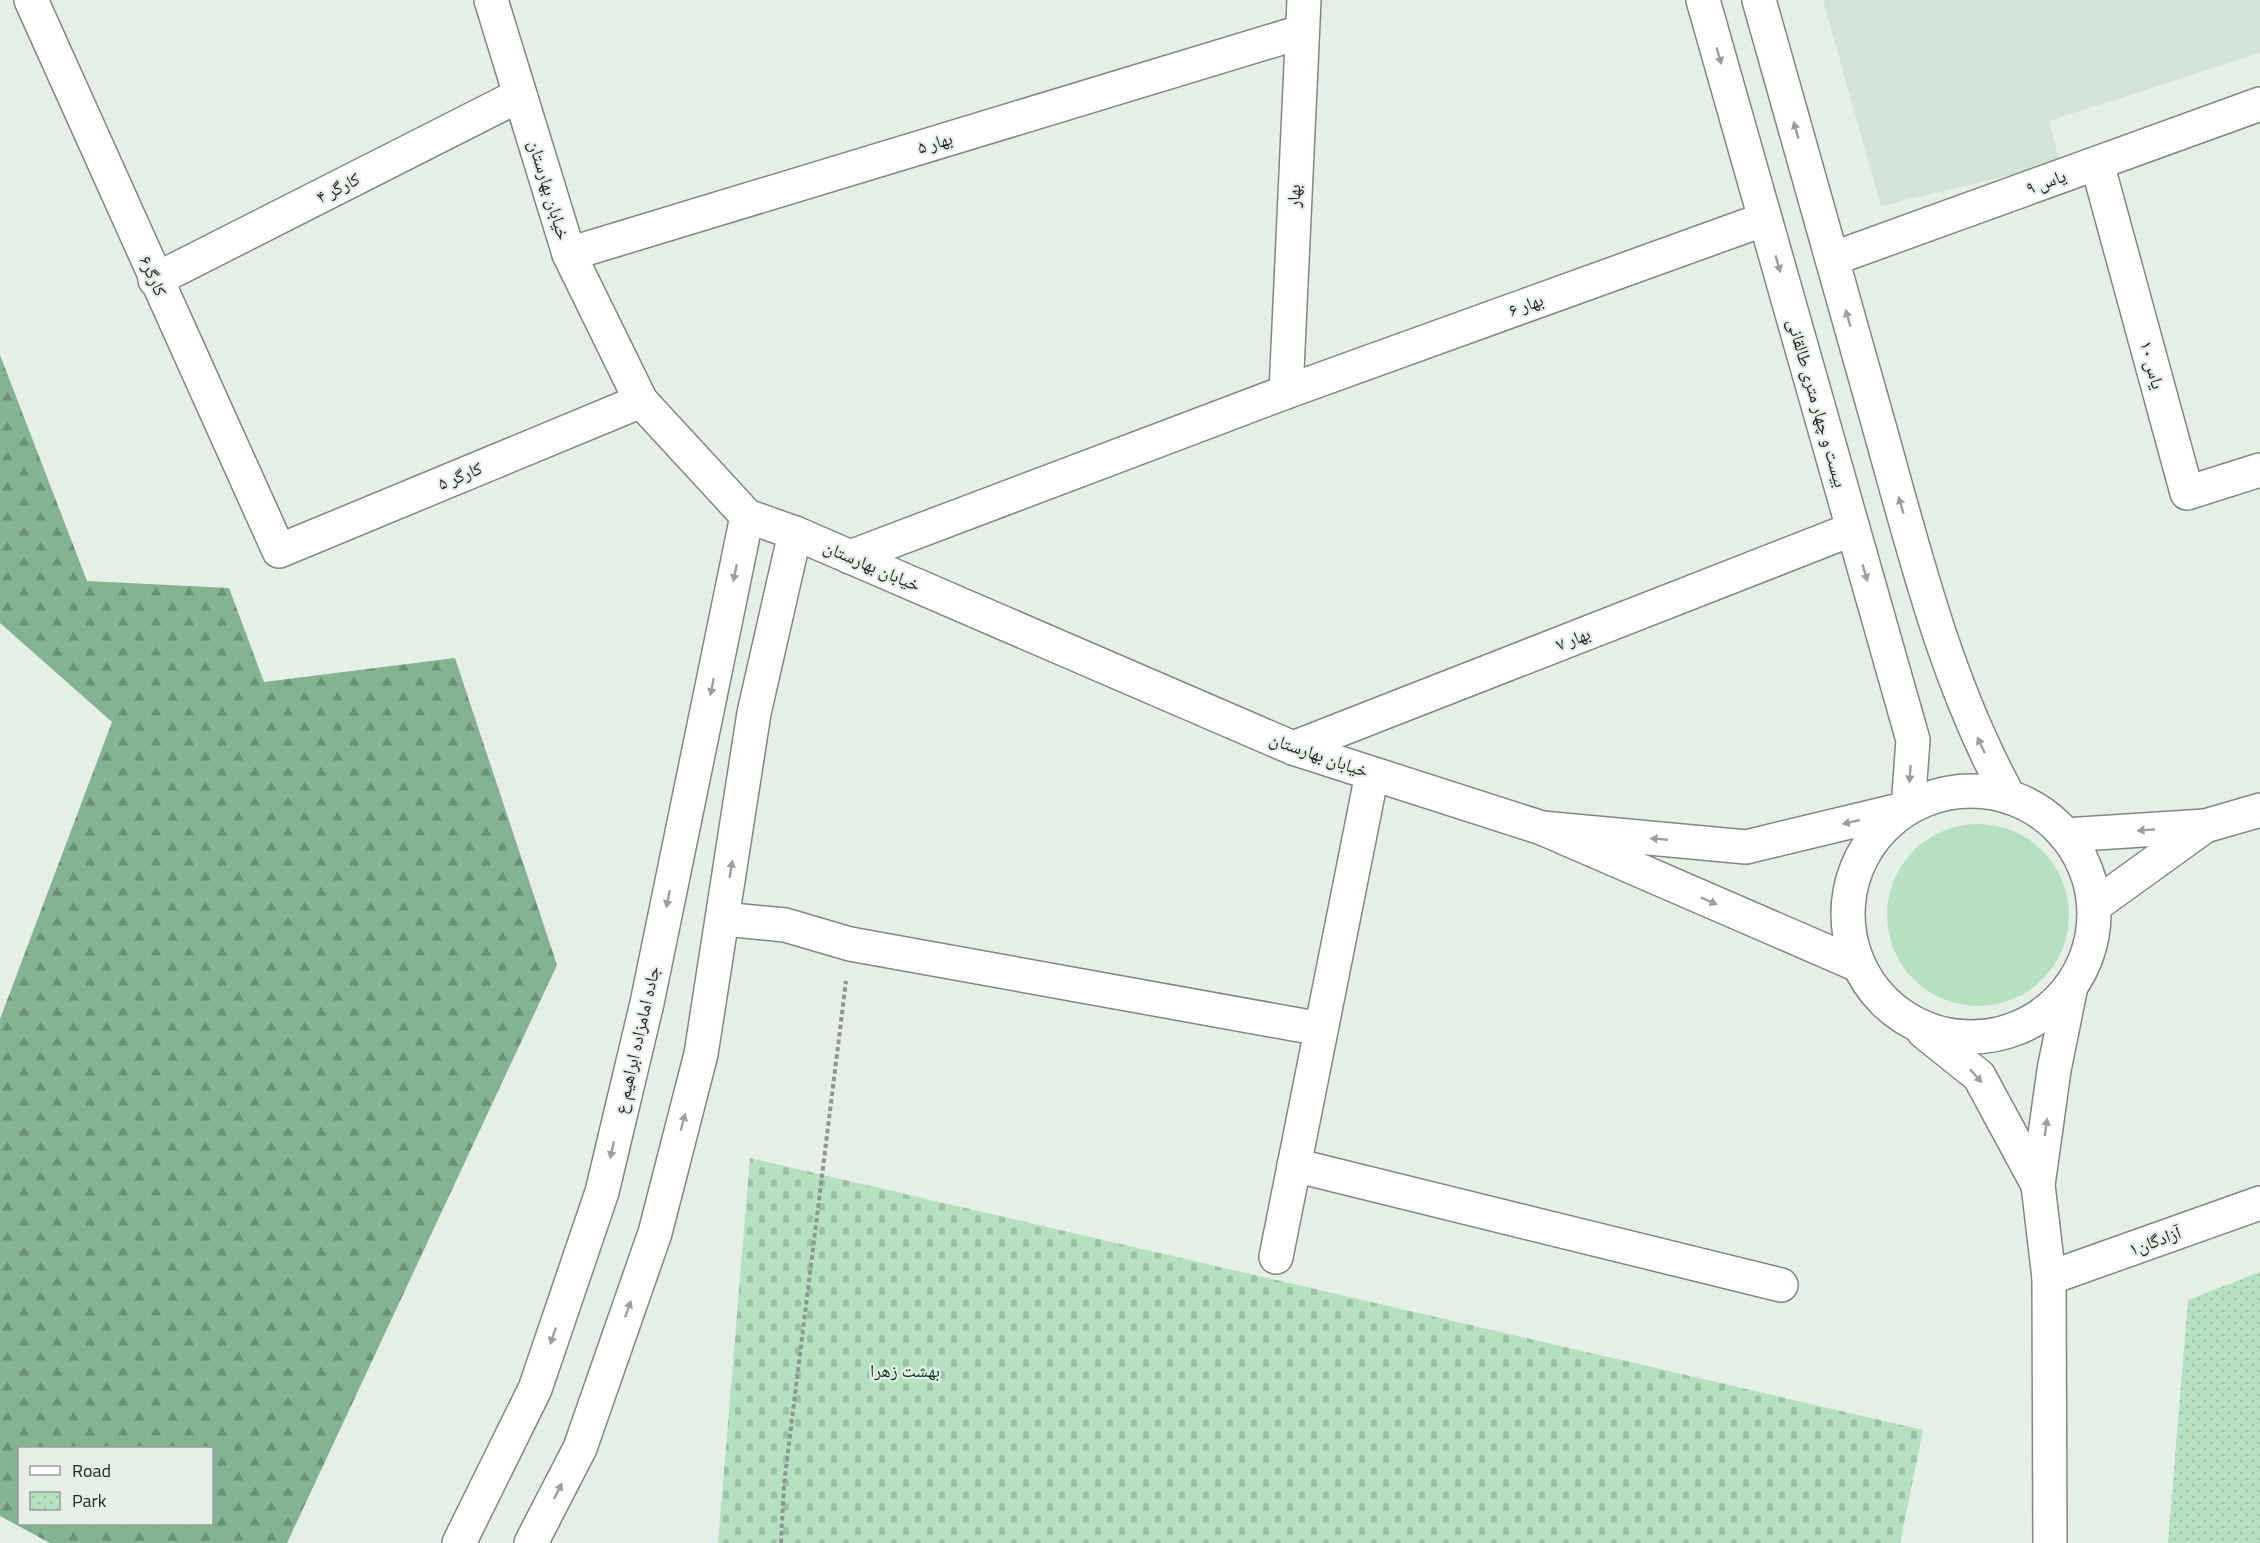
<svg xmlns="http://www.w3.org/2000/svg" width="2260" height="1543" font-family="'Titillium Web','Noto Naskh Arabic',sans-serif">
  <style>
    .built { fill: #d4e3d8 }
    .green { fill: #b5e1c1 }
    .forest { fill: url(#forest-firs); fill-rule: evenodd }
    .cemetery { fill: url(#cemetery-stones) }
    .park { fill: url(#park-dots) }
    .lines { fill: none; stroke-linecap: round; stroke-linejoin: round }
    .street-casing { stroke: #808882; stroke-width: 36 }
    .secondary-casing { stroke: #808882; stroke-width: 36 }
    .path { stroke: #909691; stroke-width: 4; stroke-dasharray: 4.5 3; stroke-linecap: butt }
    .street { stroke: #fff; stroke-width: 33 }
    .secondary { stroke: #fff; stroke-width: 33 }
    .oneway { fill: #9d9e9d }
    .labels { text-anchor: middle; stroke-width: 4.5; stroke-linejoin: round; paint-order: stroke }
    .street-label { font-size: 18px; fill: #252826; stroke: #e5eee7 }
    .park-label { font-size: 18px; fill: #003b1b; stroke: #e5eee7 }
  </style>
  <defs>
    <pattern id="forest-firs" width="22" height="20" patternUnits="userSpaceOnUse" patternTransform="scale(1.5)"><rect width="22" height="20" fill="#83b390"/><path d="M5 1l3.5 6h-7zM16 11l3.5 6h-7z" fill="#6b9275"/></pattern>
    <pattern id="cemetery-stones" width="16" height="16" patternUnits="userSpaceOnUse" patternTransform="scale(1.5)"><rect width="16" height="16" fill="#b5e1c1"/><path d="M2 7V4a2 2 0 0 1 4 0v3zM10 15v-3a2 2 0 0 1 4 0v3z" fill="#9cc1a6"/></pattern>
    <pattern id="park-dots" width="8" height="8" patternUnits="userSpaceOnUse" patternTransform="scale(1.5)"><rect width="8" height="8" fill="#b5e1c1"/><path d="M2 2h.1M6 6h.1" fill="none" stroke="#9cc1a6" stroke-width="1.8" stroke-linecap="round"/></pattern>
  </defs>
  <rect width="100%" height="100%" fill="#e5eee7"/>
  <!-- built -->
  <polygon class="built" points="1823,0 2260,0 2260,53 2049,121 2060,163 1881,206"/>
  <!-- green -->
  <circle class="green" cx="1978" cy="915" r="91"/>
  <!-- forest -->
  <path class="forest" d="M0,355L87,581L229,588L264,682L455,658L557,965L287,1543H50L0,1516V1019L112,722L0,623ZM20,1448H212V1524H20Z"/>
  <!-- cemetery -->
  <polygon class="cemetery" points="750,1158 1923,1430 1900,1543 718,1543"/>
  <!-- park -->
  <polygon class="park" points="2260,1272 2260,1543 2168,1543 2188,1300"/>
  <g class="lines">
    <!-- street casing -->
    <g class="street-casing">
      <g id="street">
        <polyline points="31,0 279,551 641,401"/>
        <polyline points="2097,163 2187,493 2260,470"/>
        <polyline points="569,254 1301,32"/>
        <polyline points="155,280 520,95"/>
        <polyline points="1286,392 1304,0"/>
        <polyline points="850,557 1286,392 1765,219"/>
        <polyline points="1293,748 1853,529"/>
        <polyline points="723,919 785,925 850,944 1321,1029"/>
        <polyline points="1294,1165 1781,1285"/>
        <polyline points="1276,1257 1372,774"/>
        <polyline points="2049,1278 2260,1203"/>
      </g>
    </g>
    <!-- secondary casing -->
    <g class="secondary-casing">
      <g id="secondary">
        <polyline points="491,0 569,254 641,401 747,516 795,533 1293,748 1542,828"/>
        <polyline points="1703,0 1913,740 1908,808 1746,847 1542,828 1858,965"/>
        <path d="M1759,0C1800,144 1840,289 1881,433C1916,558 1946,682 2009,797"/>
        <polyline points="1832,259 2260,104"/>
        <circle cx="1971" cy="914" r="123"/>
        <polyline points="2065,835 2205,826 2260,810"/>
        <polyline points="2094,906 2205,826"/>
        <polyline points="1924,1032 1979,1076 2038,1185"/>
        <polyline points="459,1543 535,1389 602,1192 647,1003 747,516"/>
        <polyline points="531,1543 580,1448 655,1233 701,1054 754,713 795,533"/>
        <polyline points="2050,1543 2049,1278 2038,1185 2054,1070 2071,986"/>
      </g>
    </g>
    <!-- path -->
    <polyline class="path" points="781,1543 784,1484 846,981"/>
    <!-- street -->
    <use href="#street" class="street"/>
    <!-- secondary -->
    <use href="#secondary" class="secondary"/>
  </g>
  <!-- one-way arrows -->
  <defs><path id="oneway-solid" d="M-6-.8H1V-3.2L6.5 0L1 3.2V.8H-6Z" transform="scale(1.5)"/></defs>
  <g class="oneway">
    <use href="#oneway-solid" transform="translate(1719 56) rotate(74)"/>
    <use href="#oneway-solid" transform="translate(1796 130) rotate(-106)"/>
    <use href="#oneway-solid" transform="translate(1778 264) rotate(74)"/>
    <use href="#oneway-solid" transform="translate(1848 318) rotate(-106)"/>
    <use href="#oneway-solid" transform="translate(1901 505) rotate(-106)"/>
    <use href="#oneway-solid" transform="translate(735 573) rotate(102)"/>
    <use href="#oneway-solid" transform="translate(1865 573) rotate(74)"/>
    <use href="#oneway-solid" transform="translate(712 687) rotate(101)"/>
    <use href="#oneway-solid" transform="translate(1981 745) rotate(-115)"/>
    <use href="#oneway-solid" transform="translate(1910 774) rotate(94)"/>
    <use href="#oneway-solid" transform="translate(1851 822) rotate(167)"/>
    <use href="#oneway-solid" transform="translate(2146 830) rotate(176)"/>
    <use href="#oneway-solid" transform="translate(1659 839) rotate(-175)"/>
    <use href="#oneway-solid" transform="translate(731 869) rotate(-81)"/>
    <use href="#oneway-solid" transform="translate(668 899) rotate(102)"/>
    <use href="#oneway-solid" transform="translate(1709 901) rotate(24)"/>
    <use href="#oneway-solid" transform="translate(1976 1076) rotate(48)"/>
    <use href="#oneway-solid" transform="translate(683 1122) rotate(-75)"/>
    <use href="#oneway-solid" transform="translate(2046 1127) rotate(-82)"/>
    <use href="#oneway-solid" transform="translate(612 1150) rotate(103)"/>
    <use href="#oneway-solid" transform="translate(628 1309) rotate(-71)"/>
    <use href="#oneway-solid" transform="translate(553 1336) rotate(109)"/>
    <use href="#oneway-solid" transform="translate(558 1491) rotate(-63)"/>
  </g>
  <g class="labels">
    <!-- street labels -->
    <g class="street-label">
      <text transform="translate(935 143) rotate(-17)" y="6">بهار ۵</text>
      <text transform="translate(2046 182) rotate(-20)" y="6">یاس ۹</text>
      <text transform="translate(338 188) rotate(-27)" y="6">کارگر ۴</text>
      <text transform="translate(549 190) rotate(73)" y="6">خیابان بهارستان</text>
      <text transform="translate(1294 196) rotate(-88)" y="6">بهار</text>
      <text transform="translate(153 276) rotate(66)" y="6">کارگر۶</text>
      <text transform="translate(1526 305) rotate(-20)" y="6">بهار ۶</text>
      <text transform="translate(2152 365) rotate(75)" y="6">یاس ۱۰</text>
      <text transform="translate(1817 403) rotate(74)" y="6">بیست و چهار متری طالقانی</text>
      <text transform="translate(460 476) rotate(-22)" y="6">کارگر ۵</text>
      <text transform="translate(872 566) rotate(23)" y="6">خیابان بهارستان</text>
      <text transform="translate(1573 639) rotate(-21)" y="6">بهار ۷</text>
      <text transform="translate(1319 755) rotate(19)" y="6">خیابان بهارستان</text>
      <text transform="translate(637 1040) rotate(-77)" y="6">جاده امامزاده ابراهیم ع</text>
      <text transform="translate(2155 1241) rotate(-20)" y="6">آزادگان۱</text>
    </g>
    <!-- park labels -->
    <g class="park-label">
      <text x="905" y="1377">بهشت زهرا</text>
    </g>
  </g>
  <!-- legend -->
  <rect x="18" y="1447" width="195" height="78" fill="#e5eee7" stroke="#989f9a" stroke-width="1.5"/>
  <rect x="30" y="1466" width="30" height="9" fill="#ffffff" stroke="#989f9a" stroke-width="1.5"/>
  <text x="72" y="1477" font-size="18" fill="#252826">Road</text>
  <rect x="30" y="1492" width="30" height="18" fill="url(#park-dots)" stroke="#989f9a" stroke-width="1.5"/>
  <text x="72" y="1507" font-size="18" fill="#252826">Park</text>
</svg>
